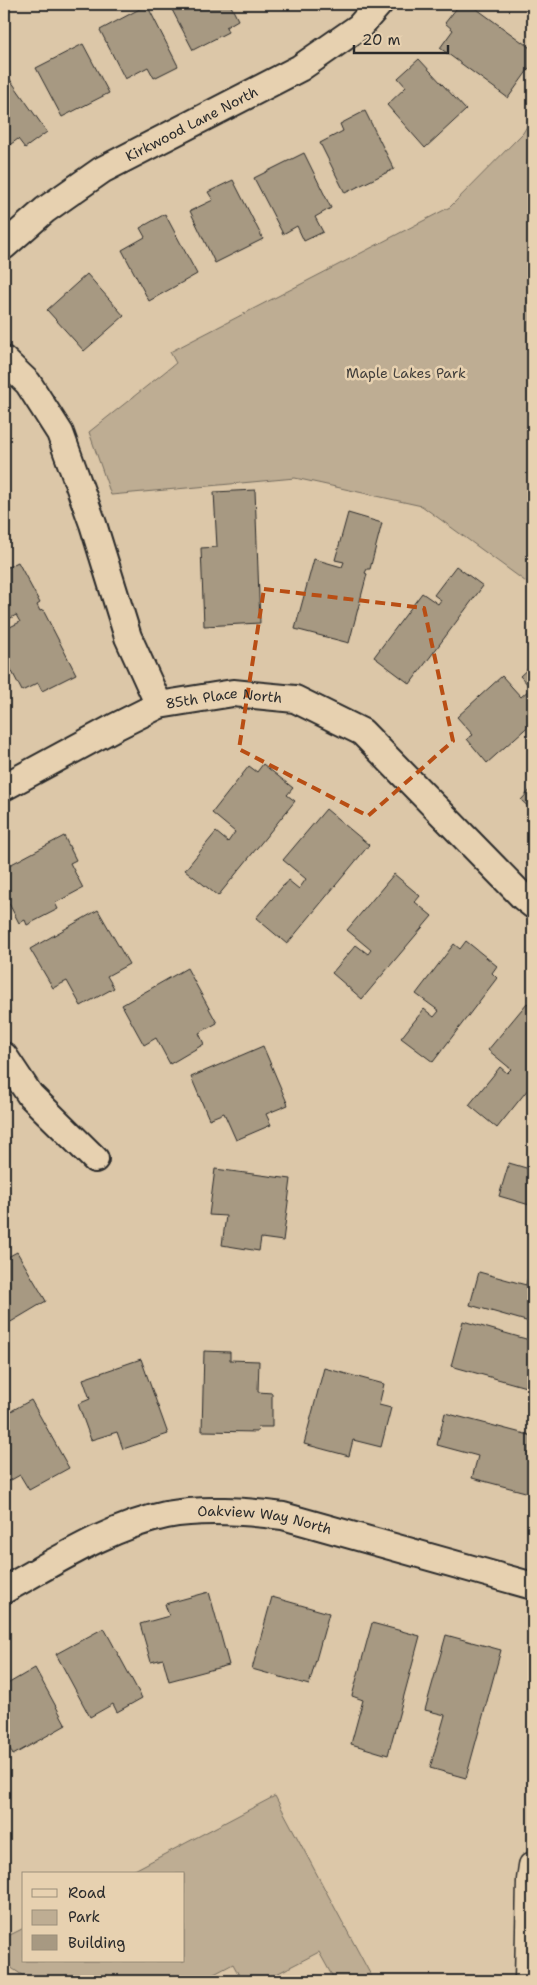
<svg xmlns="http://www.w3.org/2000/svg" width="537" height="1985" font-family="'Shantell Sans',sans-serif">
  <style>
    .green { fill: #bead93; stroke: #746c5f }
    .building { fill: #a79982; stroke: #2b2b2b }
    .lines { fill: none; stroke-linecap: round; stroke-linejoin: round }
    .minor-casing { stroke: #2b2b2b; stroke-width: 30 }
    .tertiary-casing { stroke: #2b2b2b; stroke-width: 31 }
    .minor { stroke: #e7d1b0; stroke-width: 26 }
    .tertiary { stroke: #e7d1b0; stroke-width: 28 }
    .marked { fill: none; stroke: #b94e14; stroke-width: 4; stroke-dasharray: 10 6; stroke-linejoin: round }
    .labels { text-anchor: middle; stroke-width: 5; stroke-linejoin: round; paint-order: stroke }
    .street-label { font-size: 14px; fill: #2b2b2b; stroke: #e7d1b0 }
    .park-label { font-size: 14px; fill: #413e3b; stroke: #e7d1b0 }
  </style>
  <rect width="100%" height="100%" fill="#dcc7a8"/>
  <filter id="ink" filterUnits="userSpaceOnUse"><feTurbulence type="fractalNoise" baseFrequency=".02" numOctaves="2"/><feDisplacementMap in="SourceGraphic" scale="10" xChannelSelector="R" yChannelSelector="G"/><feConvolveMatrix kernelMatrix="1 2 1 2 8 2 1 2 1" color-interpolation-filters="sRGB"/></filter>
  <g filter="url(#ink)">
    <!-- green -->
    <g class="green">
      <polygon points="533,116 533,587 422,506 295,478 111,495 89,432 176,363 170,352 450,207 523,133"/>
      <polygon points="275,1796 374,1981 335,1981 319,1952 263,1981 242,1981 233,1964 201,1981 31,1981 4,1963 4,1938 24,1928 24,1961 184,1961 184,1874 127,1874"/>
    </g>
    <!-- building -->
    <g class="building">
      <polygon points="169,4 230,4 238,20 226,27 228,32 193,50"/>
      <polygon points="460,4 470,4 533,50 533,63 508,98 440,48 453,30 445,23"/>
      <polygon points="147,5 178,66 154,78 148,67 125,79 100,30"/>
      <polygon points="83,44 109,93 62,117 36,68"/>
      <polygon points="419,59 466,110 425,148 387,105 406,87 398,78"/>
      <polygon points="9,78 47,132 25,148 18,139 4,149 4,82"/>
      <polygon points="365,111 394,169 345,193 320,143 343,131 340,124"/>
      <polygon points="304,153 331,208 315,217 323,232 304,241 297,226 283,234 254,178"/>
      <polygon points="233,180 263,239 215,263 190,211 213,200 208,192"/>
      <polygon points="165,214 197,274 149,301 122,250 145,237 140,228"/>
      <polygon points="87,274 124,316 84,351 47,310"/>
      <polygon points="255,490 260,623 204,626 201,548 217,547 214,492"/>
      <polygon points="348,513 382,523 370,569 367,569 365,573 367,574 349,643 295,629 314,559 342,567 344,562 335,560"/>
      <polygon points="18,562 40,603 37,605 40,611 43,610 76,674 42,691 38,683 22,691 4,656 4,630 20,622 16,615 4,622 4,569"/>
      <polygon points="456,566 483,586 410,684 374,657 422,593 438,604 441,600 434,595"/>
      <polygon points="533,664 533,722 487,763 467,739 473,735 457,717 502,676 521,697 531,688 520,676"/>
      <polygon points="263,764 293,788 287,795 295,801 218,896 185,870 216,832 228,842 235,832 212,813 249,766 257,772"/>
      <polygon points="533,787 533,811 521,800"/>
      <polygon points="326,809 369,845 287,944 256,918 288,880 299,889 306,879 283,860"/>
      <polygon points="64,836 76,860 70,863 83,888 55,903 58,909 27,925 25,920 19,923 4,894 4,868"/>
      <polygon points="394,874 420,896 415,902 432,916 362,999 332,973 356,945 368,954 371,950 347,930"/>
      <polygon points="98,910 129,964 107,976 114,988 81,1006 67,981 53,988 30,949"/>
      <polygon points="466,941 497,966 492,973 497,978 433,1062 401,1038 424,1009 434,1017 439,1011 416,994 454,944 460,949"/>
      <polygon points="187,968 217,1023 199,1033 204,1044 170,1064 156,1038 144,1045 122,1005"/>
      <polygon points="527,1003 533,1008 533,1083 497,1128 469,1105 500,1067 507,1073 511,1069 488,1050"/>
      <polygon points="263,1046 288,1105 266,1114 271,1125 236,1140 224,1113 209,1119 191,1077"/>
      <polygon points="509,1163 533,1170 533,1206 499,1196"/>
      <polygon points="215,1169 291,1179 283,1241 261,1238 259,1251 222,1245 226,1216 209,1215"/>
      <polygon points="17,1252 46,1301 4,1326 4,1259"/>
      <polygon points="531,1264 533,1265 533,1323 470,1305 479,1272 526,1285"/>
      <polygon points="463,1321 533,1341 533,1389 451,1366"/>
      <polygon points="204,1351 230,1352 230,1360 259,1361 258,1392 272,1393 272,1427 258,1427 257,1432 202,1431"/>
      <polygon points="141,1359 168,1434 123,1449 117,1432 91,1440 78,1404 90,1399 83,1379"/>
      <polygon points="324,1368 384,1384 379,1405 391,1408 381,1447 353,1440 349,1456 304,1444"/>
      <polygon points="31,1400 69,1468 29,1490 20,1475 4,1484 4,1415"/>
      <polygon points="445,1413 533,1436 533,1494 472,1478 478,1456 437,1445"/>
      <polygon points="209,1592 229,1665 169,1681 163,1659 151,1662 140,1624 169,1616 165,1604"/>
      <polygon points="272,1597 329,1613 309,1685 252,1669"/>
      <polygon points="372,1623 420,1636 388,1755 351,1744 363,1700 352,1696"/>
      <polygon points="104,1628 142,1698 117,1712 113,1704 90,1717 56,1654"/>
      <polygon points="446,1635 501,1650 466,1778 430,1768 445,1715 425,1710"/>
      <polygon points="35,1668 66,1725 13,1755 4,1737 4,1686"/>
    </g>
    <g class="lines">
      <!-- minor casing -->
      <g class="minor-casing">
        <g id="minor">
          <path id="s1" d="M4,246L45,210L102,170L300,68L359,27L379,4"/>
          <polyline points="4,360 28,383 60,433 93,524 128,637 159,705"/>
          <path id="s2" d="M4,787L115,727L159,705L233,693L295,699L362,732L523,897L533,905"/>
          <polyline points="4,1056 30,1095 95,1159"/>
          <path id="s3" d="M4,1590C55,1562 108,1527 166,1515C204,1508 244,1511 283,1516L533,1586"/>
        </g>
      </g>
      <!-- tertiary casing -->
      <g class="tertiary-casing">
        <polyline id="tertiary" points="529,1981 531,1880 533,1866"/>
      </g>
      <!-- minor -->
      <use href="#minor" class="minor"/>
      <!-- tertiary -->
      <use href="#tertiary" class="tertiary"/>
    </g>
  </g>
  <!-- marked area -->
  <path class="marked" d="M264,589L424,608L453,741L368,816L239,749Z"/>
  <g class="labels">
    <!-- street labels -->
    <g class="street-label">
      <text dy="5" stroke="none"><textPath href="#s1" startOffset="225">Kirkwood Lane North</textPath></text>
      <text dy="5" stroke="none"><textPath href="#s2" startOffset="241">85th Place North</textPath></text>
      <text dy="5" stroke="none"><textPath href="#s3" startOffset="279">Oakview Way North</textPath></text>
    </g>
    <!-- park labels -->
    <g class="park-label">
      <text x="406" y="378">Maple Lakes Park</text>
    </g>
  </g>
  <!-- margin -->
  <rect width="537" height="1985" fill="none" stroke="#e7d1b0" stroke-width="20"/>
  <rect x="10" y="10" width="517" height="1965" fill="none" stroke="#2b2b2b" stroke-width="2" filter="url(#ink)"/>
  <!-- legend -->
  <rect x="22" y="1872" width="162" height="90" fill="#e7d1b0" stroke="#9c8f7b"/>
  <rect x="32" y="1889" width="25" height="8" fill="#e7d1b0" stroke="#9c8f7b"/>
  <text x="68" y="1898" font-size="15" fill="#2b2b2b">Road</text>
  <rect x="32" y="1910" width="25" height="15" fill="#bead93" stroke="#9c8f7b"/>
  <text x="68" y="1922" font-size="15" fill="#2b2b2b">Park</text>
  <rect x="32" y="1935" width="25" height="15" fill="#a79982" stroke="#9c8f7b"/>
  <text x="68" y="1948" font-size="15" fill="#2b2b2b">Building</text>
  <!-- scale -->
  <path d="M354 45v8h94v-8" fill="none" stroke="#2b2b2b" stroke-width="2.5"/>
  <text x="362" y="45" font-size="15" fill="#2b2b2b" stroke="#e7d1b0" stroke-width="4" paint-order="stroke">20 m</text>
</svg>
